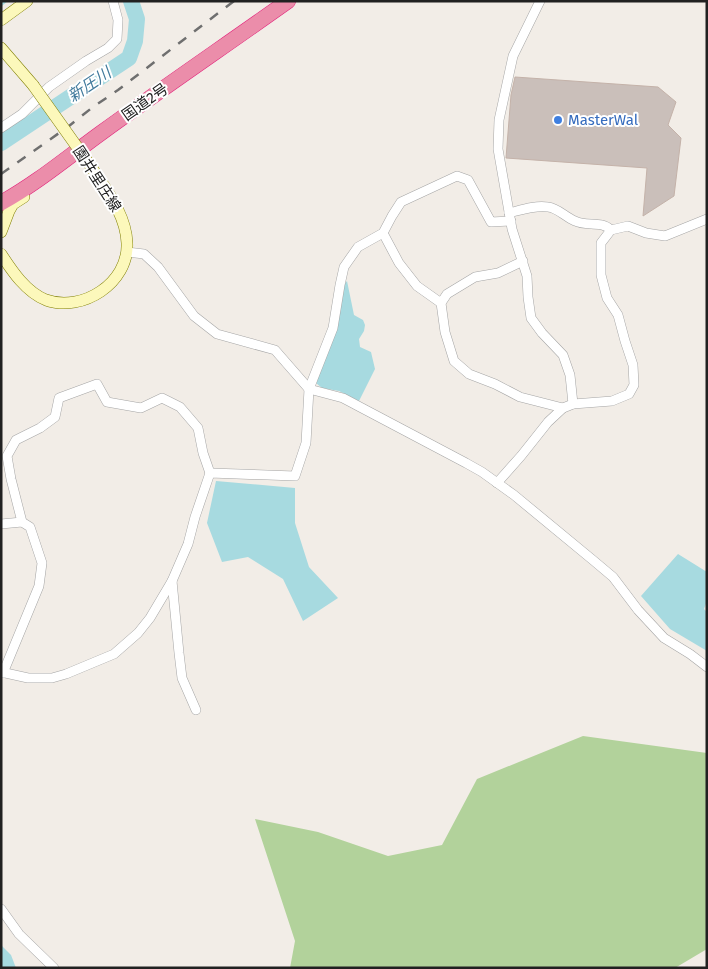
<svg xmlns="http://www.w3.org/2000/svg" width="708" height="969" font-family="'Fira Sans','Noto Sans JP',sans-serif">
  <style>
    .forest { fill: #b2d29b }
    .water { fill: #a7dae0 }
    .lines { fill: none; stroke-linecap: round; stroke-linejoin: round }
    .stream { stroke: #a7dae0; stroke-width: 2.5 }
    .river { stroke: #a7dae0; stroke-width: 16 }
    .building { fill: #cabfba; stroke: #c4b2a9 }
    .street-casing { stroke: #a5a5a5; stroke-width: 10 }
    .secondary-casing { stroke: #7f7e01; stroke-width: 12 }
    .highway-casing { stroke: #e2227b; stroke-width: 16 }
    .street { stroke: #fff; stroke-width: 9 }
    .secondary { stroke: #fcf8bb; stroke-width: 11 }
    .highway { stroke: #eb8daa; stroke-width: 15 }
    .rail { stroke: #6f6f6f; stroke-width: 2.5; stroke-dasharray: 10 10; stroke-linecap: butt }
    .secondary-bridge-casing { stroke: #7f7e01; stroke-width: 12; stroke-linecap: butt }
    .secondary-bridge { stroke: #fcf8bb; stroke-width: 11 }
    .shop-dot { fill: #3f7fe0; stroke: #fff; stroke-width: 2 }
    .labels { text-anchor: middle; stroke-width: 4; stroke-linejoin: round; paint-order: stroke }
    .street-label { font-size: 15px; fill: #212121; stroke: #fff }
    .shop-label { font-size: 15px; fill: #366cbe; stroke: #fff; text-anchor: start }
    .water-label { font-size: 16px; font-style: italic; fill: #417a9c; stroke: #fff }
  </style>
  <rect width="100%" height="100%" fill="#f2ede7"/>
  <!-- forest -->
  <polygon class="forest" points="583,736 707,753 707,949 675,968 290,968 295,941 255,819 318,832 388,856 442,845 477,779"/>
  <!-- water -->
  <g class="water">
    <polygon points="347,281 354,315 363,320 365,325 364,331 359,339 360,347 371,352 375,369 359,401 339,391 322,388 316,383 332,341 343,286"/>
    <polygon points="216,481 295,488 295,523 309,567 338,598 303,621 283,579 248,557 222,562 207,523"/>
    <polygon points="678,554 707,572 707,601 704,609 707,612 707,651 670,629 641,596"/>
    <polygon points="1,945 11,955 16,968 1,968"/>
  </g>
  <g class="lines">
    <!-- stream -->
    <polyline class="stream" points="1,5 6,1"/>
    <!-- river -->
    <polyline class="river" points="1,143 129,58 135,41 137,19 131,1"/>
  </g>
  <!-- building -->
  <polygon class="building" points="515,77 658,87 676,102 668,125 681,138 674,196 643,216 647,168 506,158 511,95"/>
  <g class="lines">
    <!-- street casing -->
    <g class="street-casing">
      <g id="street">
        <polyline points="540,1 513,56 499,120 498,149 512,229 527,276 528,297 531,318 542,333 563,355 570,375 573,404"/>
        <polyline points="1,128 22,114 49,87 86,61 108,48 117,39 118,20 113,1"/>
        <path d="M509,213C521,210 535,205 548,207C558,208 565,217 575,221C587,227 601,220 611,230"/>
        <polyline points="383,233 399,263 417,286 441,303"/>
        <polyline points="127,252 144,254 158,267 194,316 217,334 275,350 309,389 343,398 466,463 482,472 514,495 594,561 613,577 638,610 664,638 690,654 707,667"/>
        <polyline points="523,261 498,273 475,277 447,294 441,303 445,332 454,361 469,374 495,384 520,397 563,408"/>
        <polyline points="497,483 521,456 548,422 563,408 573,404 612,401 629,394 634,385 633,365 625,341 618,315 607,298 601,275 601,243 611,230 628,226 646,233 665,236 707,219"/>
        <polyline points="22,522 11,479 7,456 16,440 40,428 55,417 59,398 97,384 107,402 141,408 162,398 180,407 198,428 203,453 210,473"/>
        <polyline points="1,524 22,522 30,527 42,563 39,586 3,673"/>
        <polyline points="172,581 179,653 182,678 196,710"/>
        <polyline points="1,672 28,678 52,678 66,674 114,654 138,633 150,618 172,581 188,544 195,517 210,473 295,476 306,443 309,389 333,328 340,285 344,267 358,247 383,233 392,216 401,202 457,176 468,180 491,222 511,221"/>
        <polyline points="1,909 19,934 54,968"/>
      </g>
    </g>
    <!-- secondary casing -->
    <g class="secondary-casing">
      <g id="secondary">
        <polyline points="1,20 27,1"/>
        <polyline points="1,48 33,85"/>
        <polyline points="1,232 9,211 13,204 24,197"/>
        <path d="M1,254C12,271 26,292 46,300C82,313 129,283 127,243C126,215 107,191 92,168"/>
      </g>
    </g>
    <!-- highway casing -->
    <g class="highway-casing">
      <path id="highway" d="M1,203C37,183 68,157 101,133C163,88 226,45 288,1"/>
    </g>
    <!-- street -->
    <use href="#street" class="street"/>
    <!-- secondary -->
    <use href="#secondary" class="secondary"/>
    <!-- highway -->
    <use href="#highway" class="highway"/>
    <!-- rail -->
    <polyline class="rail" points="1,174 69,126 93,107 118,90 234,1"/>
    <!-- secondary-bridge casing -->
    <g class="secondary-bridge-casing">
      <polyline id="secondary-bridge" points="33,85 92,168"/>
    </g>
    <!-- secondary-bridge -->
    <use href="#secondary-bridge" class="secondary-bridge"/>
  </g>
  <!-- markers -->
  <circle class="shop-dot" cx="558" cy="120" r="5"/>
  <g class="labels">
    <!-- street labels -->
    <g class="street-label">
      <text transform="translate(145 102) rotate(-35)" y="5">国道2号</text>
      <text transform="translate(97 179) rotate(57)" y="5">園井里庄線</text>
    </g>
    <!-- shop labels -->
    <g class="shop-label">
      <text x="568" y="125">MasterWal</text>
    </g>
    <!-- water labels -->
    <g class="water-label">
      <text transform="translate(89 84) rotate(-34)" y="6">新圧川</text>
    </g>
  </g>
  <!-- border -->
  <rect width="708" height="969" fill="none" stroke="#212121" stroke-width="5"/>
</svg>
